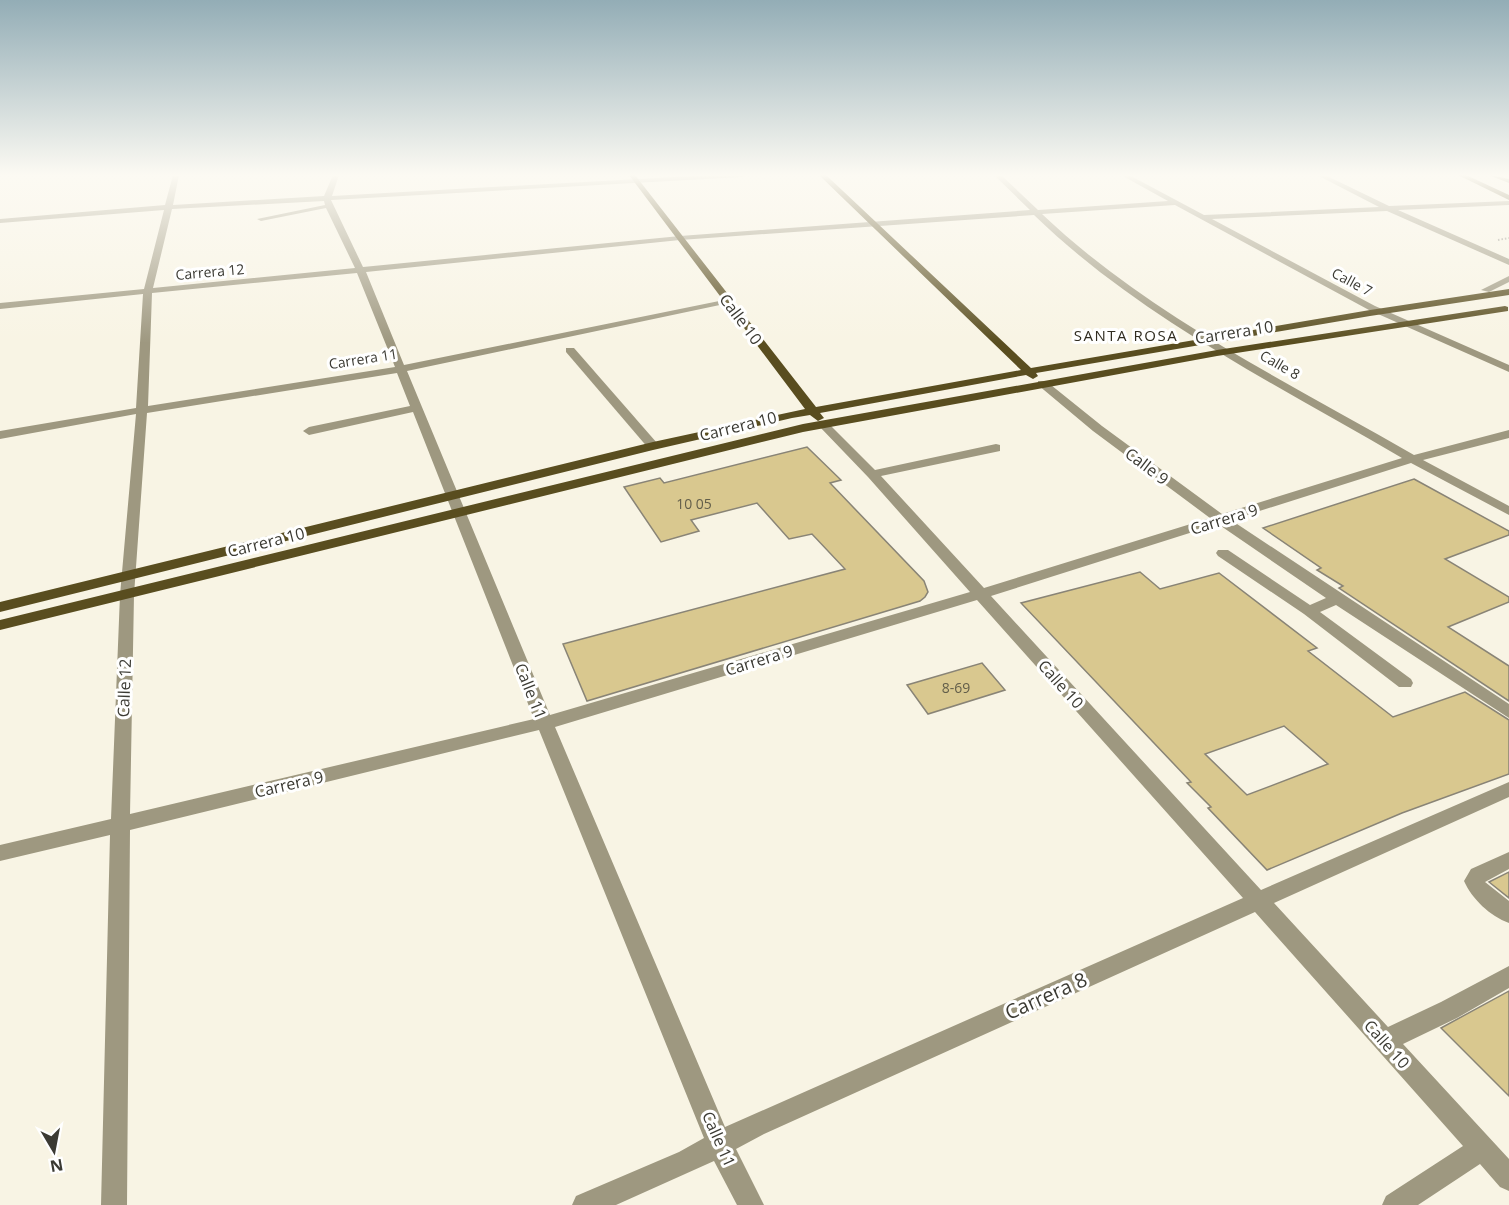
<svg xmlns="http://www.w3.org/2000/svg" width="1509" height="1205" font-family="'Open Sans',sans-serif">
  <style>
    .building { fill: #d9c88f; stroke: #898476; stroke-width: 1.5; fill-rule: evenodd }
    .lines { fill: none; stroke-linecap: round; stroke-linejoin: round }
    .path { stroke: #9b988d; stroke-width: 2; stroke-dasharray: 1.5 2; stroke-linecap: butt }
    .minor { fill: #9e9880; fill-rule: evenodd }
    .major { fill: #594d1f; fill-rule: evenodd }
    .labels { text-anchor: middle; stroke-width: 6; stroke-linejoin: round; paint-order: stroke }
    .far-street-label { font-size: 14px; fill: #3b3a33; stroke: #fff }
    .number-label { font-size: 14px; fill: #625e4a }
    .far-neighbourhood-label { font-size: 15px; letter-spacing: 1.5px; fill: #302c20; stroke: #fff }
    .street-label { font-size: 16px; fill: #3b3a33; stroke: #fff }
    .near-street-label { font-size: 20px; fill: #3b3a33; stroke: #fff }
  </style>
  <rect width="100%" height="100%" fill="#f8f4e4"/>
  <!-- building -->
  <g class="building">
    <polygon points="807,447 841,480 830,483 924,581 928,592 925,597 920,601 587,701 563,644 845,569 812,534 789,539 757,503 691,520 699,531 661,542 624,487 660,478 664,483"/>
    <polygon points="1414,479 1509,531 1509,535 1445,559 1509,597 1509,602 1448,627 1509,666 1509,701 1339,588 1343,586 1317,570 1321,568 1263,528"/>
    <path d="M1140,572L1160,589L1219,573L1317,648L1308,651L1393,717L1465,692L1509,720V774L1402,813L1267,870L1208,808L1211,807L1187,783L1191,782L1021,603ZM1284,726L1328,764L1247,795L1205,754Z"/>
    <polygon points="982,663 1005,690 928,714 907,685"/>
    <polygon points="1509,872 1509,898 1489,882"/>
    <polygon points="1509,991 1509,1096 1441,1028"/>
  </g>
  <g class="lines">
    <!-- path -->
    <polyline class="path" points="1498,240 1509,238"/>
    <!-- minor -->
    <g class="minor">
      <path d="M173,175H179L173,205L324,196L333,175H339L332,196L710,175H745L742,177L331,200L363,267L680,236L1030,210L994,175H1001L1038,210L1168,201L1121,175H1129L1204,215L1379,207L1317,175H1325L1389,206L1509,201V205L1398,210L1509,259V265L1387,211L1212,219L1375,306L1509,365V372L1369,310L1175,205L1042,214C1148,315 1288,382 1414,455L1509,430V438L1423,460L1509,506V515L1411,463L1231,520L1509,704V718L1336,605L1320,612L1411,679L1413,683L1411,687H1399L1304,614L1218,556L1216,553L1218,550H1228L1310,605L1326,598L1218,524L991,596L1261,890L1509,782V797L1274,903L1388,1027L1441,1002L1509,966V988L1457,1018L1403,1044L1509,1159V1191L1500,1187L1480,1164L1418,1205H1382L1386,1196L1463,1146L1255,912L764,1134L736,1149L764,1205H737L714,1161L616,1205H572L576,1196L679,1152L704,1138L539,730L130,830L127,1205H101L110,835L0,861V845L111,819L120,595L136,414L0,439V431L136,408L143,294L0,309V303L144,289L164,210L0,223V219L165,205ZM324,201L325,205L257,219L261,221L326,208L355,268L153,288L172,209ZM1034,215C1139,317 1276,384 1402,458L1222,514L1102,426L1046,381H1038V385L1093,431L1210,518L984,588L881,476L1000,451V445L996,444L875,470L827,422H819V426L868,477L970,592L550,715L407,371L734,302L729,299L404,365L366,272L680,240ZM357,273L395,367L148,406L152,293ZM397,373L410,406L309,427L303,431L309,435L413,412L534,719L130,814L134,595L147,413ZM977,600L1243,898L725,1127L555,727Z"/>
      <polygon points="1509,276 1509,282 1489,292 1481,290"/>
      <polygon points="566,348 574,348 657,443 657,449 649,449 566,352"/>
      <path d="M1509,852V869L1485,882L1509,901V923C1490,916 1472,899 1464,881L1471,869Z"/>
    </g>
    <!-- major -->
    <g class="major">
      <polygon points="629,175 635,175 816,407 1021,370 819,175 826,175 1031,368 1370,310 1509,289 1509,295 1370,316 1042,372 1036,373 1038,376 1033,379 1026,375 820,413 824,418 818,421 810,415 792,418 653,450 0,612 0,602 653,442 805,409"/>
      <polygon points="1458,175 1466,175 1509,195 1509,200"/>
      <polygon points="1490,175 1509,179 1509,183 1491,176"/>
      <polygon points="1505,306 1508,307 1508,311 1217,356 803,432 0,630 0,620 803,424 1217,350"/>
    </g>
  </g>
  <!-- sky -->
  <linearGradient id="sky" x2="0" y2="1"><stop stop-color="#93adb6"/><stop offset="0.51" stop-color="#fcfaf3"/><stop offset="1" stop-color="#fcfaf3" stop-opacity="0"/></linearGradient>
  <rect width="1509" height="343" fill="url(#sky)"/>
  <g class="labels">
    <!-- far-street labels -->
    <g class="far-street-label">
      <text transform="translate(210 272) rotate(-5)" y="5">Carrera 12</text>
      <text transform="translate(1352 282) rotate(28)" y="5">Calle 7</text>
      <text transform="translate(363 359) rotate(-9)" y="5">Carrera 11</text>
      <text transform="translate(1280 365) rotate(30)" y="5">Calle 8</text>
    </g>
    <!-- number labels -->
    <g class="number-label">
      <text x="694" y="509">10 05</text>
      <text x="956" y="693">8-69</text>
    </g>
    <!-- far-neighbourhood labels -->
    <g class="far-neighbourhood-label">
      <text x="1126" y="341">SANTA ROSA</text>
    </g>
    <!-- street labels -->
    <g class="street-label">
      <text transform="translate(741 319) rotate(53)" y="6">Calle 10</text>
      <text transform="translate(1234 332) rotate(-9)" y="6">Carrera 10</text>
      <text transform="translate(738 426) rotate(-14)" y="6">Carrera 10</text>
      <text transform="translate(1147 466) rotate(37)" y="6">Calle 9</text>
      <text transform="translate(1224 519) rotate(-17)" y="6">Carrera 9</text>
      <text transform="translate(266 542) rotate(-14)" y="6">Carrera 10</text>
      <text transform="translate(759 660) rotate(-17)" y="6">Carrera 9</text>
      <text transform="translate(1061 684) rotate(48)" y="6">Calle 10</text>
      <text transform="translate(124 688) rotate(-88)" y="6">Calle 12</text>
      <text transform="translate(531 691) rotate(68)" y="6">Calle 11</text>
      <text transform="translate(289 784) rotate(-13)" y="6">Carrera 9</text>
      <text transform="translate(1387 1044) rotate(48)" y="6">Calle 10</text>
      <text transform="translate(719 1139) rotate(66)" y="6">Calle 11</text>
    </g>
    <!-- near-street labels -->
    <g class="near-street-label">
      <text transform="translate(1046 996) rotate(-24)" y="7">Carrera 8</text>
    </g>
  </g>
  <!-- north arrow -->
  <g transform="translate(54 1151) rotate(170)" stroke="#ffffff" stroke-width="4.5" paint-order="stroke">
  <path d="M0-4.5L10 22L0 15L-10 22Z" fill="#3b3a33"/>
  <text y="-9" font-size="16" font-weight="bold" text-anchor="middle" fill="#3b3a33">N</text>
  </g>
</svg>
